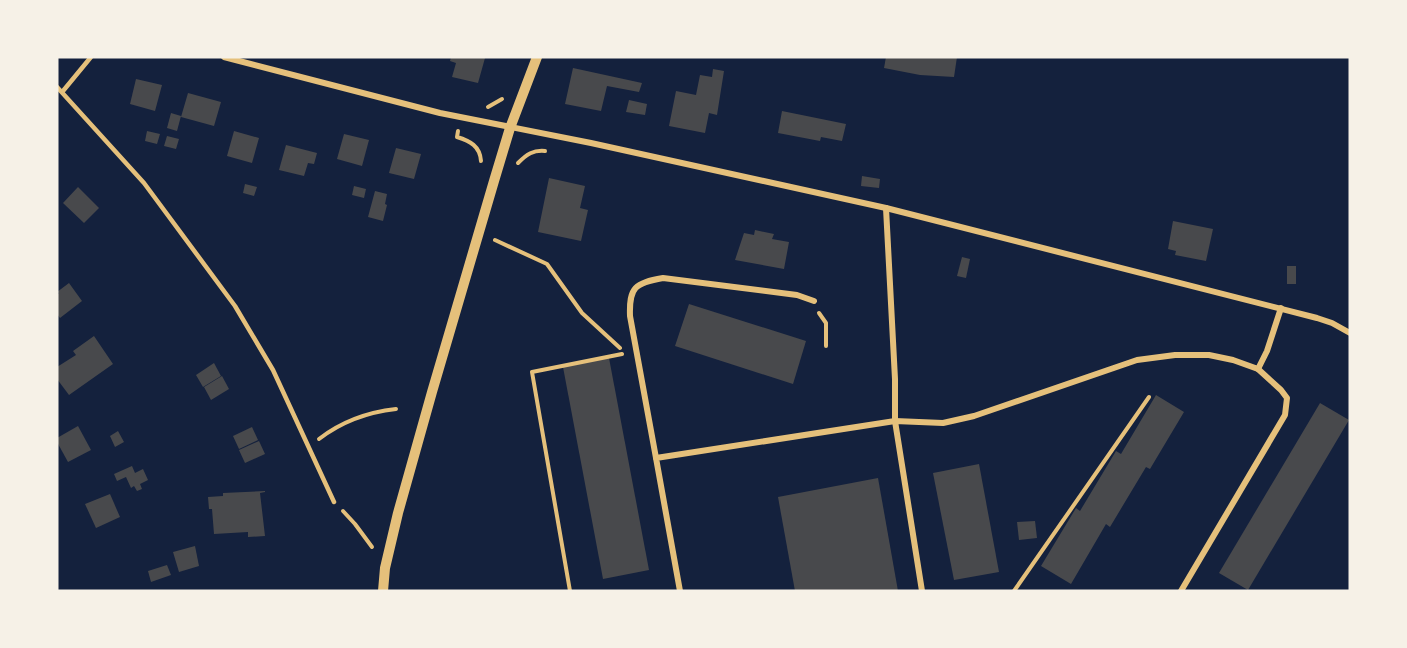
<svg xmlns="http://www.w3.org/2000/svg" width="1407" height="648" font-family="Rubik,sans-serif">
  <style>
    .building { fill: #48494c }
    .lines { fill: none; stroke-linecap: round; stroke-linejoin: round }
    .path { stroke: #e5c07b; stroke-width: 4 }
    .service { stroke: #e5c07b; stroke-width: 4.5 }
    .minor { stroke: #e5c07b; stroke-width: 6 }
    .tertiary { stroke: #e5c07b; stroke-width: 10 }
  </style>
  <rect width="100%" height="100%" fill="#14213d"/>
  <!-- building -->
  <g class="building">
    <polygon points="451,57 485,58 478,83 452,77 456,63 450,61"/>
    <polygon points="886,57 957,57 954,77 920,75 884,68"/>
    <polygon points="573,68 642,83 639,92 607,86 601,111 565,104"/>
    <polygon points="713,69 724,71 717,115 709,113 705,133 669,126 676,91 696,95 700,75 712,77"/>
    <polygon points="136,79 162,85 155,111 130,104"/>
    <polygon points="188,93 221,102 214,126 181,117"/>
    <polygon points="629,100 647,104 645,115 626,112"/>
    <polygon points="782,111 846,124 842,141 821,137 820,141 778,133"/>
    <polygon points="171,113 181,116 177,131 167,128"/>
    <polygon points="147,131 160,134 157,144 145,141"/>
    <polygon points="234,131 259,138 252,163 227,156"/>
    <polygon points="344,134 369,140 362,166 337,159"/>
    <polygon points="167,136 179,139 176,149 164,146"/>
    <polygon points="286,145 317,153 314,164 308,163 304,176 279,170"/>
    <polygon points="396,148 421,154 414,179 389,173"/>
    <polygon points="862,176 880,179 879,188 861,186"/>
    <polygon points="549,178 585,186 580,208 588,210 581,241 538,232"/>
    <polygon points="245,184 257,187 254,196 243,193"/>
    <polygon points="354,186 366,189 364,198 352,195"/>
    <polygon points="78,187 99,208 84,223 63,203"/>
    <polygon points="375,191 387,194 385,204 387,205 383,221 368,217"/>
    <polygon points="1173,221 1213,229 1206,261 1175,255 1176,251 1168,249"/>
    <polygon points="755,230 774,234 772,239 789,242 784,269 735,260 744,233 754,235"/>
    <polygon points="962,257 970,259 966,278 957,276"/>
    <rect x="1287" y="266" width="9" height="18"/>
    <polygon points="69,283 82,301 60,318 57,314 57,295 59,293 57,292"/>
    <polygon points="689,304 806,341 793,384 675,346"/>
    <polygon points="94,336 113,364 69,395 57,379 57,367 76,355 73,351"/>
    <polygon points="609,358 649,570 603,579 563,367"/>
    <polygon points="214,363 221,376 203,387 196,375"/>
    <polygon points="222,376 229,389 211,400 204,387"/>
    <polygon points="1156,395 1184,412 1150,469 1146,467 1110,527 1106,524 1071,584 1041,566 1076,508 1080,511 1116,451 1121,454"/>
    <polygon points="1320,403 1349,420 1248,590 1219,573"/>
    <polygon points="78,426 91,450 68,462 57,442 57,438"/>
    <polygon points="252,427 258,440 239,449 233,436"/>
    <polygon points="118,431 124,442 115,447 110,436"/>
    <polygon points="259,441 265,454 245,463 239,450"/>
    <polygon points="979,464 999,572 954,580 933,473"/>
    <polygon points="132,466 135,473 143,469 148,480 140,484 142,489 137,491 134,486 131,488 126,477 117,481 114,474"/>
    <polygon points="878,478 898,591 795,591 778,497"/>
    <polygon points="265,491 265,492 260,493 265,536 248,537 248,532 214,534 212,509 209,509 208,497 223,496 223,493"/>
    <polygon points="110,494 120,517 96,528 85,504"/>
    <polygon points="1035,521 1037,538 1019,540 1017,522"/>
    <polygon points="195,546 199,566 179,572 173,552"/>
    <polygon points="167,565 171,575 151,582 148,571"/>
  </g>
  <g class="lines">
    <!-- path -->
    <g class="path">
      <polyline points="488,107 502,99"/>
      <path d="M458,131L457,137C470,141 480,146 481,161"/>
      <path d="M518,163C527,154 533,150 545,151"/>
      <polyline points="495,240 547,264 582,313 620,348"/>
      <polyline points="819,313 826,323 826,346"/>
      <path d="M319,439C341,422 369,412 396,409"/>
      <polyline points="343,511 355,524 372,547"/>
      <polyline points="570,591 532,372 622,354"/>
      <polyline points="1014,591 1149,397"/>
    </g>
    <!-- service -->
    <g class="service">
      <polyline points="57,87 144,183 235,306 273,370 334,502"/>
      <polyline points="63,91 91,57"/>
    </g>
    <!-- minor -->
    <g class="minor">
      <polyline points="224,57 440,113 591,143 886,208 1317,318 1332,323 1350,333"/>
      <path d="M656,458L630,316C629,287 635,283 663,278L797,295L814,301"/>
      <polyline points="680,591 656,458 895,421 895,379 886,208"/>
      <polyline points="922,591 895,421 943,423 974,416 1137,360 1175,355 1209,355 1233,360 1258,369 1267,351 1281,308"/>
      <polyline points="1181,591 1285,415 1287,398 1281,390 1258,369"/>
    </g>
    <!-- tertiary -->
    <polyline class="tertiary" points="383,591 385,568 398,513 432,392 494,181 510,128 537,57"/>
  </g>
  <!-- border -->
  <rect width="1407" height="648" fill="none" stroke="#f6f1e7" stroke-width="117"/>
</svg>
